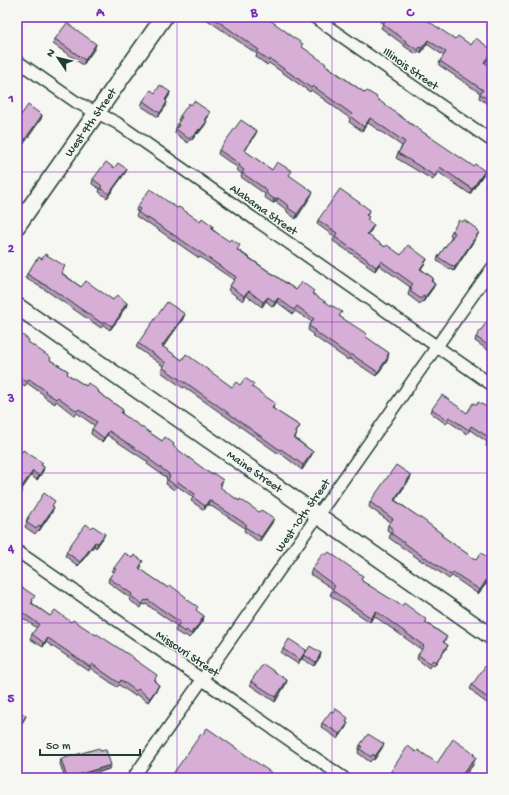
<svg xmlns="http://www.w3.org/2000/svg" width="509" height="795" font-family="'Gochi Hand',sans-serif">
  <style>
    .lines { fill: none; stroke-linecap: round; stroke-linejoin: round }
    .street-casing { stroke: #1f3d34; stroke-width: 14 }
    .secondary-casing { stroke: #1f3d34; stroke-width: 19 }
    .street { stroke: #f6f6f2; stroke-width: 11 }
    .secondary { stroke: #f6f6f2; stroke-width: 16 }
    .wall { fill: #b896b8; stroke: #1f3d34 }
    .shaded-wall { fill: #967a96; stroke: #1f3d34 }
    .building { fill: #d6aed6; stroke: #1f3d34 }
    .grid { fill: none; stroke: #7b2cbf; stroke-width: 1; stroke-opacity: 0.55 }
    .labels { text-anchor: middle; stroke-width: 3; stroke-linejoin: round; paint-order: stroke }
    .street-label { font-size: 12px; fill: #1f3d34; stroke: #f6f6f2 }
    .neatline { fill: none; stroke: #7b2cbf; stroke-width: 1.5 }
    .grid-label { font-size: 13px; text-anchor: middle; font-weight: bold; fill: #7b2cbf }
  </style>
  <rect width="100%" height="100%" fill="#f6f6f2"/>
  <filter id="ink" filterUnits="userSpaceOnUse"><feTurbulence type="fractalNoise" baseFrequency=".025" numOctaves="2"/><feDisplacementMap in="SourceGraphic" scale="8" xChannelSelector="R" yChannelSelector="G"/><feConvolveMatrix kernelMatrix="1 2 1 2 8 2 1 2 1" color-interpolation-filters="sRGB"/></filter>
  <g filter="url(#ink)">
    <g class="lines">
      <!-- street casing -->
      <g class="street-casing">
        <g id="street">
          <polyline points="314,17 492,141"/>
          <polyline points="17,61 76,102 117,123 492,385"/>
          <path d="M17,551C126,627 236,702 344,778"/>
          <polyline points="133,778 492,268"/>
        </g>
      </g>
      <!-- secondary casing -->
      <g class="secondary-casing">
        <g id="secondary">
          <polyline points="17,226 164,17"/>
          <polyline points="17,306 492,637"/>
        </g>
      </g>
      <!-- street -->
      <use href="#street" class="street"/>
      <!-- secondary -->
      <use href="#secondary" class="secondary"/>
    </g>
    <!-- wall -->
    <g class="wall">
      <polygon points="112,17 120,17 118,21"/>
      <polygon points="203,17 266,17 288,34 302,47 326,65 365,93 376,99 483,175 470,194 438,172 433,180 396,158 398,153 402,146 368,123 362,131 349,122 350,119 348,117 311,90 310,92 269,63 267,65 256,57 257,54"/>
      <polygon points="381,18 421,19 455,39 471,45 491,55 485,63 492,67 492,103 489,102 488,104 479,98 480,93 439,65 440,61 444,56 427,44 421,53 419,51 416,54 404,46 404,45 381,28 383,24 380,22"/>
      <polygon points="55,39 95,48 83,65 53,44"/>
      <polygon points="170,92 169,96 166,101 166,106 158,117 141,106 143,101 155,93"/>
      <polygon points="191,105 210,112 208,117 206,120 205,125 198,134 197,133 192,140 191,139 188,143 175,133 177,124 180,121 178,120 180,116"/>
      <polygon points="42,115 41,119 18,152 17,152 17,121"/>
      <polygon points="257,131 255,135 245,151 272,170 290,176 311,196 296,219 287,212 287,210 276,202 273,203 264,197 265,194 241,177 242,174 237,170 238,168 218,154 219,150"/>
      <polygon points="114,168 127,169 125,173 107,198 99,192 100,189 92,184 93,179"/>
      <polygon points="492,174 492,190 485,186 487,181"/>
      <polygon points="137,207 177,208 200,221 213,226 212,229 238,250 296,290 313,294 365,337 389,353 387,361 376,376 349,358 348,360 312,335 313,334 308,330 309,326 312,322 295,311 293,314 277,302 273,307 266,301 262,307 247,296 246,296 243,301 228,290 230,286 234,280 200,257 199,258 147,222 146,223 136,216 138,212 136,211"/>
      <polygon points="370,210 367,216 368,220 372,229 368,235 385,247 401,255 427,259 425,263 421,269 433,278 432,281 435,284 433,288 423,302 422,301 420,304 408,295 410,287 379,265 375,271 366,265 367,264 333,241 335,237 317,224 318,220"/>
      <polygon points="452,231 477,231 479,232 477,236 454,271 451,269 450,270 437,261 438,257 452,237 450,235"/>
      <polygon points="42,259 63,271 62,273 81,287 113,300 127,303 126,307 122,312 120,317 110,330 103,325 101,328 44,289 25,278 27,274 37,260"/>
      <polygon points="183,319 163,347 182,360 232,387 240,385 253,388 274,408 273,409 300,426 296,433 297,433 295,438 313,452 311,456 302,470 280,453 279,454 184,387 183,388 161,372 163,366 136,347 138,343"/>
      <polygon points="492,323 492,353 475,341 476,337"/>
      <polygon points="17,331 28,342 50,360 68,371 67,374 86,386 99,391 98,392 123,410 122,414 162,441 173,447 212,475 223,480 220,488 272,523 259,542 244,531 245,528 208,504 204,510 191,501 193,497 177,486 174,490 166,484 167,480 166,479 167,478 147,464 148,462 107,435 102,442 91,434 92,429 95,426 77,413 75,416 56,401 55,404 44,397 44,395 27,383 25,386 17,381"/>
      <polygon points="477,405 492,410 492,450 486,446 487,442 470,430 467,434 448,421 446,424 431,413 432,409 467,413"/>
      <polygon points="17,459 42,465 43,471 37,480 31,476 22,489 21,494"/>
      <polygon points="410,479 395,500 442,534 442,536 476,560 492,560 492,588 486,584 478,594 452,576 449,579 424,561 423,562 389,538 391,533 387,530 388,525 390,522 369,507 370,502"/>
      <polygon points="53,505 52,506 52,512 39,531 38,530 35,534 25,527 27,522 26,521 28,517"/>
      <polygon points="103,538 96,548 94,546 78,566 65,556 69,547"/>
      <polygon points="132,558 142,566 140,569 168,588 185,598 196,611 204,616 203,620 192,635 189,638 185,635 183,636 175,631 177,626 146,604 145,605 143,604 141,608 129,600 130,598 108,582 109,578 113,573 112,572 114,568"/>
      <polygon points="312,569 363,576 361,580 362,581 426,622 447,637 444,642 446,649 434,666 431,664 429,668 417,659 418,655 422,650 374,616 370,622 330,595 333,589 310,574"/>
      <polygon points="17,584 33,600 32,603 50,616 71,622 96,635 134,659 156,680 155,682 159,685 157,689 148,702 136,694 135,696 119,685 117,687 90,668 89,671 46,642 43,647 30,639 32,634 37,628 17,614"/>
      <polygon points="283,649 306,650 305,653 321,653 320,657 314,666 302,659 303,656 298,664 281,653"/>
      <polygon points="492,665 492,707 476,695 476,694 470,689 472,685"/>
      <polygon points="251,681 286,684 275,702 250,685"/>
      <polygon points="333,712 347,722 346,727 338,739 321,727 322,723"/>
      <polygon points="360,745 382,748 374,760 372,759 370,762 358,753"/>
      <polygon points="100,751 109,769 81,778 65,778 60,764 61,759"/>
      <polygon points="416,752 437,763 474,754 473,765 463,778 389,778 391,771"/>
    </g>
    <!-- shaded-wall -->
    <g class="shaded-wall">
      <polygon points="428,40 427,44 421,53 422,48"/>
      <polygon points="96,44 95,48 83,65 85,60"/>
      <polygon points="492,52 491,55 483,67 484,62"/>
      <polygon points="170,92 169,96 163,104 165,100"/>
      <polygon points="167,102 166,106 158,117 160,113"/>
      <polygon points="210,112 208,117 203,124 205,120"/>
      <polygon points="42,115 41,119 18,152 19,148"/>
      <polygon points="370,118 368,123 362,131 364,127"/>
      <polygon points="207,121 205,125 198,134 200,130"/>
      <polygon points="199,129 197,133 192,140 194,136"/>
      <polygon points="257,131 255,135 242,154 244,150"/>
      <polygon points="127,169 125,173 107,198 109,194"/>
      <polygon points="485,171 483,175 470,194 472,189"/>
      <polygon points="313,192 311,196 296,219 297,214"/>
      <polygon points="278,198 276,202 273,203 274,199"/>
      <polygon points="374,225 372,229 365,238 367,234"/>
      <polygon points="479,232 477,236 454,271 455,267"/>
      <polygon points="427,259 425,263 418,273 420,269"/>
      <polygon points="381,261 379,265 375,271 376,267"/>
      <polygon points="435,284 433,288 423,302 425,297"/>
      <polygon points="247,292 246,296 243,301 244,296"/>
      <polygon points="268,297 266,301 262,307 263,302"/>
      <polygon points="278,298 277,302 273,307 275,302"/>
      <polygon points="127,303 126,307 122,312 120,317 110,330 112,326 121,311"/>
      <polygon points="185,314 183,319 161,350 162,346"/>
      <polygon points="388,357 387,361 376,376 378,372"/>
      <polygon points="109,431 107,435 102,442 104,438"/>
      <polygon points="313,452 311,456 302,470 303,465"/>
      <polygon points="44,467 43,471 37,480 39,476"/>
      <polygon points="33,471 31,476 19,493 21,488"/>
      <polygon points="411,475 410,479 392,504 394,500"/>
      <polygon points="22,489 21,494 17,499 17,497"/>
      <polygon points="209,500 208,504 204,510 205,506"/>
      <polygon points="54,507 52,512 39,531 41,526"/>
      <polygon points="274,518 272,523 259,542 261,537"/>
      <polygon points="105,534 103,538 96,548 98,543"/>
      <polygon points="95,542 94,546 78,566 80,562"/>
      <polygon points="487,579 486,584 478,594 480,590"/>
      <polygon points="376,611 374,616 370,622 371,618"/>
      <polygon points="204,616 203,620 192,635 194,631"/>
      <polygon points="48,638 46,642 43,647 44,643"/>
      <polygon points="448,645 446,649 434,666 436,662"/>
      <polygon points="306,650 305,654 298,664 300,660"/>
      <polygon points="321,653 320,657 314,666 316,662"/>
      <polygon points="287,680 286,684 275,702 276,697"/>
      <polygon points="159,685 157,689 148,702 150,698"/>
      <polygon points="26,716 24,720 17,731 17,729"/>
      <polygon points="348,723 346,727 338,739 340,734"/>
      <polygon points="384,744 382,748 374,760 375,756"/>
      <polygon points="476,757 473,765 463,778 460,778"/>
      <polygon points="111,765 109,769 81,778 69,778"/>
    </g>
    <!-- building -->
    <g class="building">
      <polygon points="212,17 266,17 288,33 288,34 303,44 301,46 326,64 325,65 365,93 367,91 377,97 376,98 408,122 473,166 475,164 485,171 472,189 440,167 435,176 398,153 405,142 370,118 364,127 351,117 352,114 349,112 313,86 311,88 270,59 269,61 257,52 259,50"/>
      <polygon points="382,17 418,17 421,19 422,17 455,39 458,36 471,45 476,38 492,50 492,52 484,62 492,68 492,98 491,97 489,100 480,94 483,90 440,61 446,52 428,40 422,48 420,47 418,50 405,42 406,41 383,24 385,21 381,18"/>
      <polygon points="67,23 96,44 85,60 55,39"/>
      <polygon points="160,85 170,92 165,100 167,102 160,113 143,101 151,90 155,93"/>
      <polygon points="194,101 210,112 205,120 207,121 200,130 199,129 194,136 192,135 189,139 176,129 179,125 177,124 182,117 180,116 189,103 191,105"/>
      <polygon points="28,105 42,115 19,148 17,146 17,121"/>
      <polygon points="241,120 257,131 244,150 272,170 277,162 292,171 289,175 313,192 297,214 288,208 289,206 278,198 274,199 266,193 267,190 242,173 244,170 239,166 240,164 219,150"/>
      <polygon points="106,162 114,168 118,163 127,169 109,194 100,188 102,186 93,179"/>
      <polygon points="492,174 492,185 487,181"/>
      <polygon points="150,189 177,208 179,207 200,221 202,218 213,226 211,229 229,241 231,239 240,245 237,250 274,275 296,290 302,282 314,291 312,293 333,307 333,306 342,312 339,316 367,334 365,336 389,353 387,356 388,357 378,372 351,354 350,356 314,331 315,330 309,326 314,319 297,306 294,310 278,298 275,302 268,297 263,302 249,291 248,292 247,292 244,296 230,286 236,277 201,253 148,218 147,219 138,212 140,209 137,207"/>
      <polygon points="340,189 370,210 366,215 369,217 367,220 374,225 367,234 385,247 387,245 401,255 408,245 427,259 420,269 433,278 431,281 435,284 425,297 423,296 421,299 410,291 412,288 410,287 413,284 381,261 376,267 368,261 368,260 335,237 337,233 318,220"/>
      <polygon points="459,220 462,222 464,220 477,229 476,230 479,232 455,267 452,265 452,266 438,257 455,233 452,231"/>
      <polygon points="45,254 65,266 61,273 81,287 86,281 113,300 117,295 127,303 121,311 122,312 112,326 104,321 103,324 46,285 45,285 27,274 36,260 37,260 39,257 42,259"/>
      <polygon points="167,302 185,314 162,346 182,360 186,354 232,387 236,382 240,385 245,378 254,384 252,387 275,403 272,408 300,426 295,432 297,433 294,438 313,452 303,465 281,449 280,450 185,382 185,383 162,367 166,363 138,343"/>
      <polygon points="488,320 492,323 492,348 476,337"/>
      <polygon points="17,331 29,340 28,342 51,358 50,360 68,371 67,374 86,386 88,383 99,391 98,392 123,410 121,413 162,441 165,437 174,444 173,446 212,475 213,473 223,480 220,484 222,485 220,487 239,501 240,499 259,512 261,510 274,518 261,537 245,527 247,525 209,500 205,506 193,497 195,494 178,482 176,486 168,480 170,476 168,475 169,474 149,459 150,458 109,431 104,438 92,429 97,422 79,409 77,411 58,397 56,399 45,392 46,391 29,379 27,382 17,375"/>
      <polygon points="442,395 467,413 473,403 477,405 478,402 492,410 492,445 487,442 490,438 471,426 469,430 449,417 447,420 432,409"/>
      <polygon points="23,450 43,463 41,465 44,467 39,476 33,471 21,488 22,489 17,497 17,459"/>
      <polygon points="396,465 411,475 394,500 425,521 442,534 441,535 476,560 481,553 492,560 492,583 487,579 480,590 453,572 451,575 425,557 425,558 391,533 393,529 388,525 393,519 370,502"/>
      <polygon points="44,493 55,501 52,506 54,507 41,526 39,525 36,529 26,522 29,518 28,517"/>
      <polygon points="86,524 91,528 93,526 105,534 98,543 95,542 80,562 66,552 70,547 69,547"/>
      <polygon points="329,552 363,576 361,579 362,580 362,581 402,606 404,603 427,620 425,622 447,637 443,642 448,645 436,662 433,660 430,663 418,655 424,646 376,611 371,618 332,590 335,586 312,569 323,553 326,555"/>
      <polygon points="125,553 132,558 134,555 143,561 139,568 168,588 170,585 186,597 185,598 198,607 196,610 204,616 194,631 193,630 191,634 186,630 185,632 177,627 180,622 148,600 147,601 145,600 142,604 131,596 132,594 109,578 116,569 114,568"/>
      <polygon points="17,584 35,596 32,600 33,601 31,603 50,616 55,610 71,622 73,620 96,635 97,634 134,658 134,659 157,675 154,681 159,685 150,698 138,689 136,691 121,680 119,683 92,664 90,667 48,638 44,643 32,634 39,624 17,609"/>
      <polygon points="289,639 306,650 300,660 283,649"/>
      <polygon points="310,646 321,653 316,662 304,655"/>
      <polygon points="488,662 492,665 492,701 478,691 478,690 472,685"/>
      <polygon points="263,664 287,680 276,697 251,681"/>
      <polygon points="335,708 348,718 346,722 348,723 340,734 322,723 331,711 333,712"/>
      <polygon points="17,709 26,716 17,729"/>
      <polygon points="207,728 279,778 170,778 201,734 202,735"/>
      <polygon points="368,734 384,744 375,756 373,754 371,757 360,749 362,746 360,745"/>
      <polygon points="453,739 474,754 473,755 476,757 460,777 461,778 402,778 391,771 408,746 416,752 418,750 437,763"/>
      <polygon points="99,748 100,751 106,750 111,765 67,778 61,759"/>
    </g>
  </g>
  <!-- grid -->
  <path class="grid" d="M177,17V778M332,17V778M17,172H492M17,322H492M17,473H492M17,623H492"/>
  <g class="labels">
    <!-- street labels -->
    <g class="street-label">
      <text transform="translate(411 68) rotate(35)" y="4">Illinois Street</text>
      <text transform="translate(90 122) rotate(-55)" y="4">West 9th Street</text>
      <text transform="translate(264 209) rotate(35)" y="4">Alabama Street</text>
      <text transform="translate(255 471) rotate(35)" y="4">Maine Street</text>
      <text transform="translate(302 515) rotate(-55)" y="4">West 10th Street</text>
      <text transform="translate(188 653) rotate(34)" y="4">Missouri Street</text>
    </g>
  </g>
  <!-- margin -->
  <rect width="509" height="795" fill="none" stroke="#f6f6f2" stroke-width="44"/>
  <!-- north arrow -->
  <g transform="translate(58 58) rotate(305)" stroke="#f6f6f2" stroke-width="3" paint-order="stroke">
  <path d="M0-3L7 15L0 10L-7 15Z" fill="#1f3d34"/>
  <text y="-6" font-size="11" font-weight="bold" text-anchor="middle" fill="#1f3d34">N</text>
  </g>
  <!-- scale -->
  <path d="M40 749v6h100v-6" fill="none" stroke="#1f3d34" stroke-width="2"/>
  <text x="46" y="749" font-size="12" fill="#1f3d34" stroke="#f6f6f2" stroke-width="3" paint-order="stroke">50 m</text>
  <rect x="22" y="22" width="465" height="751" class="neatline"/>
  <g class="grid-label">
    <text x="100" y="16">A</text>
    <text x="254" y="16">B</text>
    <text x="410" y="16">C</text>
    <text x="11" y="102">1</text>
    <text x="11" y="252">2</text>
    <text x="11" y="402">3</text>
    <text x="11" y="552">4</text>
    <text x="11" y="702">5</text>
  </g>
</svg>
